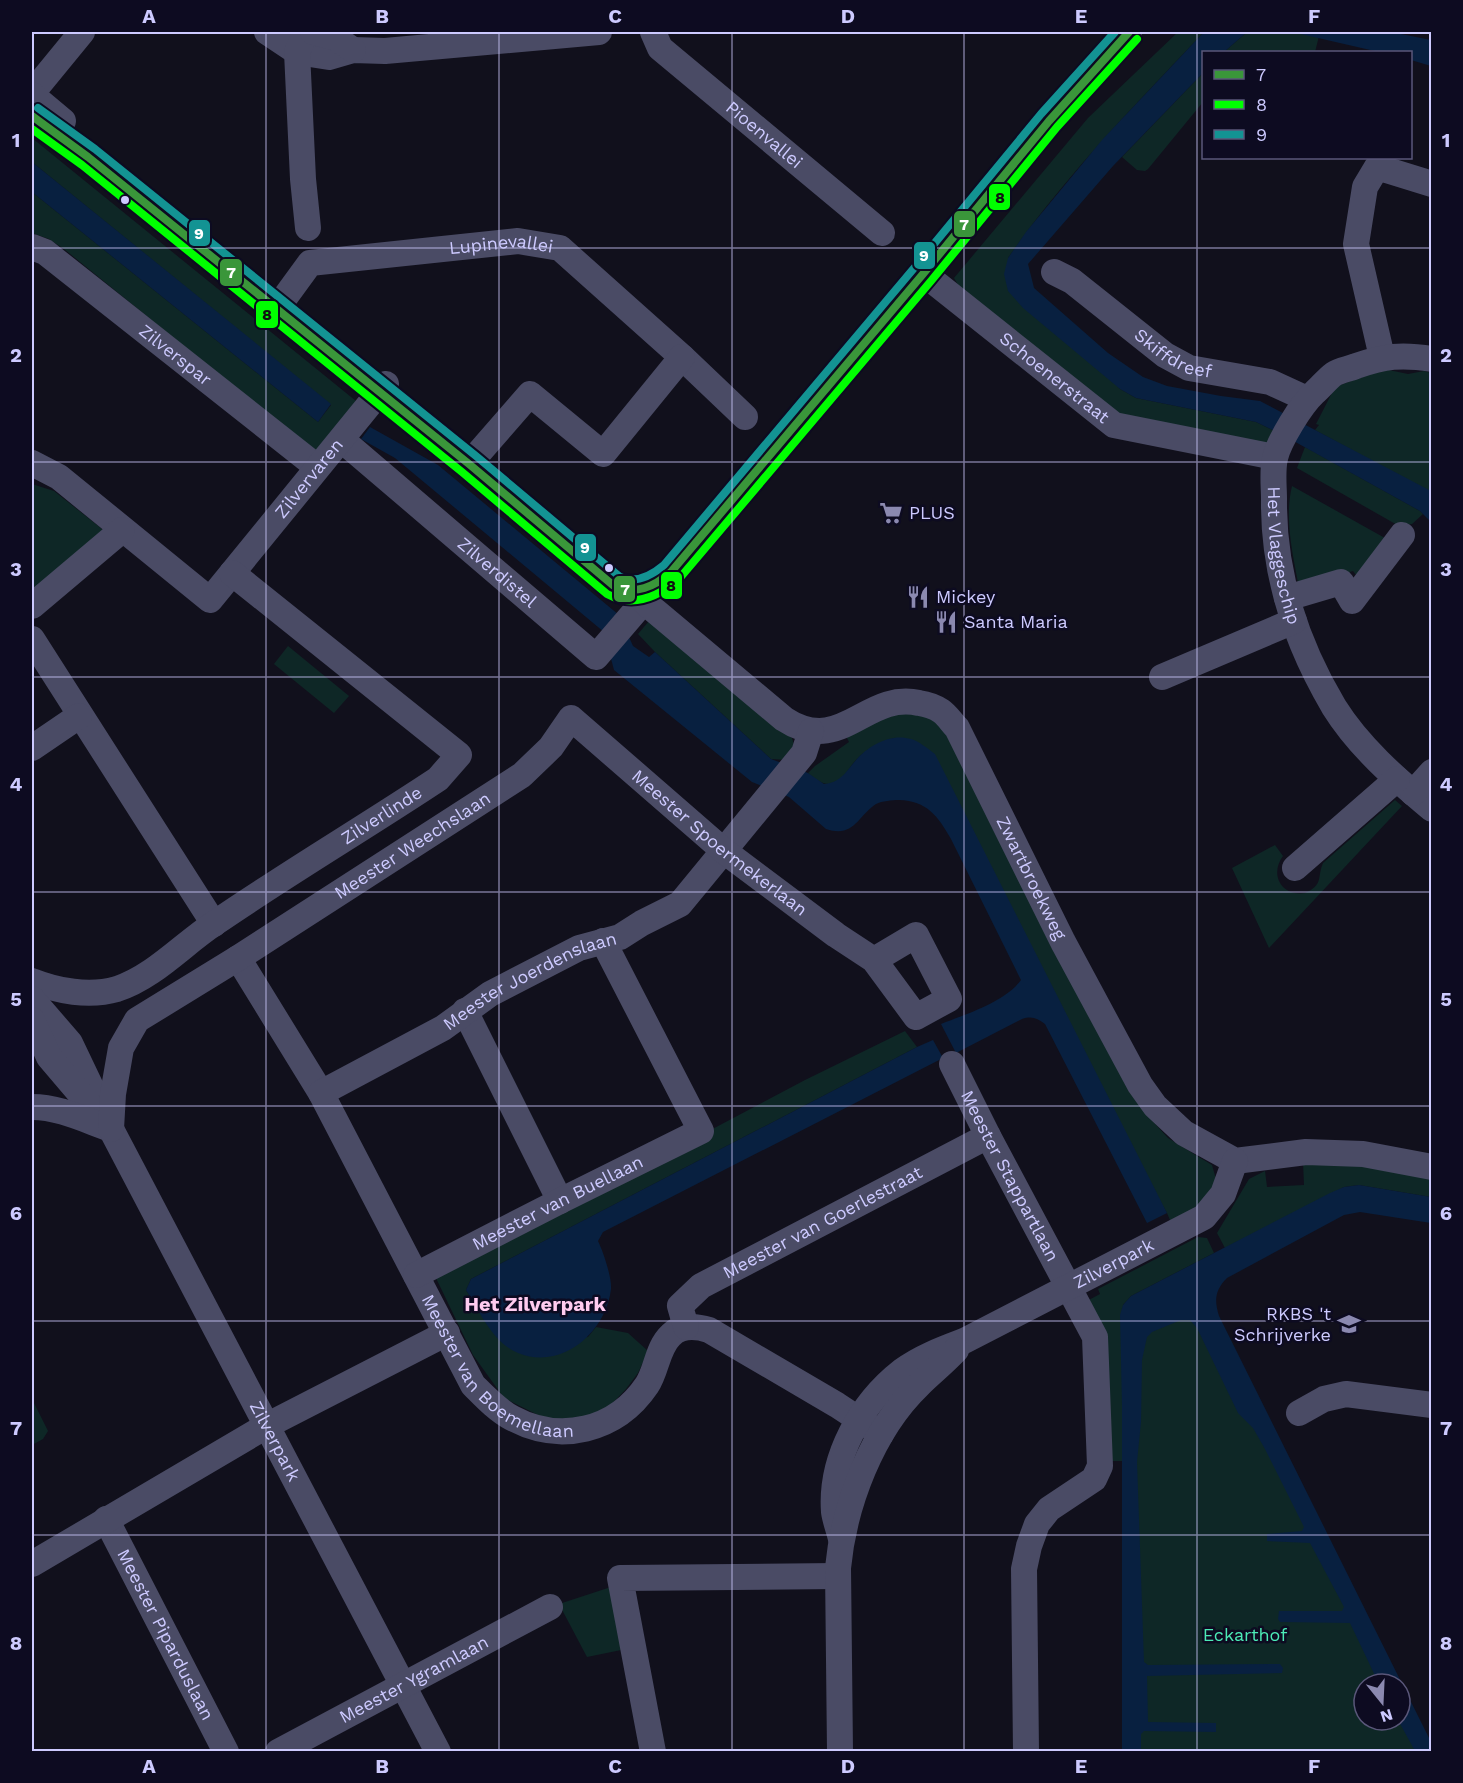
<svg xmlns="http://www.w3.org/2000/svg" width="1463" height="1783" font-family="'Work Sans',sans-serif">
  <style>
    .green { fill: #0e2726 }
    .water { fill: #082040 }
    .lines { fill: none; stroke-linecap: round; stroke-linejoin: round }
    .minor { stroke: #4a4b65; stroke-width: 26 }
    .bus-1-casing { stroke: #0d0b21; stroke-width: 12 }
    .bus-2-casing { stroke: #0d0b21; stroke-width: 12 }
    .bus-3-casing { stroke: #0d0b21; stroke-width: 12 }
    .bus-1 { stroke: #3a963a; stroke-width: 8 }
    .bus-2 { stroke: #0f0; stroke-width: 8 }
    .bus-3 { stroke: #139393; stroke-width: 8 }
    .grid { fill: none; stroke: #cdcaff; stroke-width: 1.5; stroke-opacity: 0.55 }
    .bus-dot { fill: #cdcaff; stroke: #0d0b21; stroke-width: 2 }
    .labels { text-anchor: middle; stroke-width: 5; stroke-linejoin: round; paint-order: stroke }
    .street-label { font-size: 18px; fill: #cdcaff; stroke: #0d0b21 }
    .poi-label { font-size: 18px; fill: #cdcaff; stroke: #0d0b21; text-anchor: start }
    .park-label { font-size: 18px; fill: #4ceab6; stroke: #0d0b21 }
    .neighbourhood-label { font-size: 20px; font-weight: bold; fill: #ffccf0; stroke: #0d0b21 }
    .line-badge { stroke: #0d0b21; stroke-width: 2 }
    .badge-label { font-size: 16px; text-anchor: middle; font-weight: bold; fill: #fff }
    .pale-badge-label { font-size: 16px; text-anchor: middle; font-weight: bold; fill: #111 }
    .neatline { fill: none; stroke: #cdcaff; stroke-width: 2 }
    .grid-label { font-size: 20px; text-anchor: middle; font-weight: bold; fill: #cdcaff }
  </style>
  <rect width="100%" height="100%" fill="#11101c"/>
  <!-- green -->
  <g class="green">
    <path d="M1178,32H1204C1136,104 1065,176 1008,258L1120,389L1136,398L1256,422L1281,434L1273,444L1120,418L961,290L954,278L1088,118Z"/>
    <polygon points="1247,32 1292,32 1319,36 1315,52 1253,52 1247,51 1245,52 1224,52"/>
    <polygon points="1203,73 1203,102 1148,169 1145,171 1137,170 1122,157"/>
    <polygon points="32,138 356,401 321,455 265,412 64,249 49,239 32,233 32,192 318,422 331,405 32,162"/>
    <polygon points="1384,369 1408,374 1424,371 1431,373 1431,493 1315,430 1319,425 1316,424 1335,387"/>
    <polygon points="1305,447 1420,511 1423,514 1412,524 1399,526 1297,468"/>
    <polygon points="32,484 54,491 111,536 32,606"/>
    <path d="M1292,486L1392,542L1359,579L1353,571L1299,588C1293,555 1284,519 1292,486Z"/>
    <polygon points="649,621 792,738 795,748 787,760 771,759 655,652 638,634"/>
    <polygon points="288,646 349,696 334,713 274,664"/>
    <path d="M917,712L942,723L1147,1115L1168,1138L1212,1165L1216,1179L1214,1191L1173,1227L1167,1213L895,738C880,742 868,748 857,759C850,766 844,779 834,783C824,787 816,779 808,773L815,766L849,742L846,736L890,713Z"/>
    <path d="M1395,800L1402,806L1269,948L1232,868L1275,845L1283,856C1269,875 1282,897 1305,893C1324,885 1317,876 1323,863Z"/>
    <polygon points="905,1031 917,1047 471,1279 466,1290 488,1325 502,1342 588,1337 596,1327 628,1333 648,1351 638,1373 626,1389 606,1410 582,1422 544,1418 504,1398 473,1355 435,1276 805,1080"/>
    <polygon points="1303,1162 1333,1162 1431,1177 1431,1197 1359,1185 1344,1187 1225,1248 1217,1233 1249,1179 1265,1171 1267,1187 1304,1185"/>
    <polygon points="1198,1237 1207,1238 1214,1253 1131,1296 1123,1305 1122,1461 1108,1461 1085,1302 1100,1294 1098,1289"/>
    <polygon points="1194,1279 1398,1684 1364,1684 1364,1720 1400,1720 1431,1751 1129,1752 1133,1308"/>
    <polygon points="32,1399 48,1431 43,1439 32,1445"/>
    <polygon points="614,1586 626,1649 587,1657 559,1604"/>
  </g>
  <!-- water -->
  <g class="water">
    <polygon points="1204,32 1247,32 1224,52 1204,52 1203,73 1113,166 1028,264 1034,288 1108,353 1143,377 1167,386 1221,396 1260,401 1429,490 1431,493 1431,522 1420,511 1281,434 1256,422 1136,398 1120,389 1023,308 1008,291 1004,274 1008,258 1026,232 1102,140"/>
    <polygon points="1292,32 1391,32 1431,40 1431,66 1411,60 1410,52 1379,52"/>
    <polygon points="32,162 331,404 318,422 32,192"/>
    <path d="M370,427L438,465L619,615L633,646L649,657L655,652L771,759L808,773L824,784C840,783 846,772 856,760C869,745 891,733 911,739C919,741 928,749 935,754L1167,1213L1147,1223L1045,1024C1037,1018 1032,1016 1022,1019L956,1053L941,1024C966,1014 1005,1002 1021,980L951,839C938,816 927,801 899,800C892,800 882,801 876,804C857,817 854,838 826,829L789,797L752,782L614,670L604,632L395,458L361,439Z"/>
    <path d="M933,1040L943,1058L603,1232L598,1241C603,1251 612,1278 611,1289C606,1332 562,1371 518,1353C493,1343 480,1312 466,1290L471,1279L917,1047Z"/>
    <path d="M1359,1185L1431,1197V1223L1360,1212L1344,1215L1227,1278C1215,1290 1214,1300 1219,1316L1431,1742V1751H1415L1398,1720H1400V1684H1379L1350,1623L1280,1622L1278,1619L1279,1611H1342L1344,1607L1310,1543L1267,1541V1534L1302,1531L1304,1527L1265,1449L1253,1428L1238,1413L1197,1328L1190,1320H1181L1152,1332L1147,1337L1142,1360L1141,1422L1137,1462L1144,1662L1148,1665L1280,1664L1283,1668L1282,1673L1147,1676L1148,1722L1216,1723V1732L1144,1731L1141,1734V1751H1122V1405L1120,1315L1123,1305L1131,1296L1330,1193L1344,1187Z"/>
  </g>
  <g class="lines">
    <!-- minor -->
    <g class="minor">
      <polyline points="267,32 297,52 329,57 353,50 385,51 599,32"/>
      <polyline points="306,32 297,52 303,179 308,228"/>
      <polyline points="313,32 336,38 353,50"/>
      <path id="s1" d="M653,32L660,48L882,233"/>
      <polyline points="32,93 82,32"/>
      <polyline points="32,95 63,121"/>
      <path d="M32,116L88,157L469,464L614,586C634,597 655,587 671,572C755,473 838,373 923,274C991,193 1055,108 1129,32"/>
      <path id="s2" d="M32,247L45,252L317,467"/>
      <path id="s3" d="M1054,272L1072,281L1165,355L1189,368L1270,382L1307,399"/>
      <path id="s4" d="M923,273L1114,425L1275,457"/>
      <path id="s5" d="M283,300L310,263L518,241L560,248L682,357L745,417"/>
      <polyline points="1382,357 1356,244 1365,187 1377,167 1432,184"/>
      <path id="s6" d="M1432,359C1401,354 1385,356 1356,366C1349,369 1340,370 1334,374C1327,379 1321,387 1314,393C1301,405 1279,441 1275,458C1272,471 1274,486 1274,499C1273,574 1296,643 1334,707C1359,747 1396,779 1432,809"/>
      <path id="s7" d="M342,440L596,657L644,601"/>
      <polyline points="476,456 530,394 603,454 682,357"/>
      <path id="s8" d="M32,463L59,477L210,600L386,384"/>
      <path id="s9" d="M645,588L644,601L648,605L784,719C842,757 865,691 919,703C926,704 935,707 941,711C947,715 952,723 957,728L1063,942L1140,1085L1155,1106L1184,1133L1235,1161L1306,1152L1363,1154L1432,1167"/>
      <polyline points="1287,598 1341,582 1352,601 1402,535"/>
      <polyline points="32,606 122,530"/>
      <polyline points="32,639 214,924"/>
      <polyline points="1162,677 1294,621"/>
      <polyline points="32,748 79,716"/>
      <polyline points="1413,793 1432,772"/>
      <polyline points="1295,868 1397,779"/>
      <path id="s10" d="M238,958L321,1093L473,1385C485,1397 497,1410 512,1418C560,1444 616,1431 647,1385C657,1370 657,1348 671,1335C681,1325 696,1326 709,1330L837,1405L881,1434"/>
      <path id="s11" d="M32,981C57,991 89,997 117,989C154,977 183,944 215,923C288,873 364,828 438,779L459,755L232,573"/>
      <path id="s12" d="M32,999L70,1043L111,1129L438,1752"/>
      <polyline points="465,1011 560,1201"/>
      <polyline points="32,1020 49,1057 89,1104"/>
      <path id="s13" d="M952,1064L988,1136L1095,1337L1100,1466L1094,1479L1049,1509L1037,1524L1029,1546L1024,1569L1026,1752"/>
      <path id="s14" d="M321,1093L443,1028L490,994L579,948L620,937L642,923L680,904L804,753L811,731"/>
      <path d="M32,1107C58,1107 83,1119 108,1128"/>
      <path id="s15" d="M111,1129L113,1094L121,1048L137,1020L238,958L522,775L551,747L571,718L724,851L836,935L874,960L916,935L949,999L916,1017L874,960"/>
      <path id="s16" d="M416,1275L560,1201L701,1131L603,941"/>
      <path id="s17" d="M686,1327L680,1306L701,1286L988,1136"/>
      <polyline points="1299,1413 1324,1399 1346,1394 1432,1405"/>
      <path id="s18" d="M106,1519L226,1752"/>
      <path id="s19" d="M841,1539C839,1530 835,1520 834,1512C830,1458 861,1403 902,1371C921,1357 943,1349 964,1341L1204,1217L1223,1194L1235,1161"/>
      <polyline points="32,1564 268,1425 447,1333"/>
      <path id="s20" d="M278,1752L550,1607"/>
      <polyline points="653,1752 620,1578 838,1576"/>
      <path d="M840,1752L838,1568C844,1505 872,1430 919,1385C931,1373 944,1363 956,1350"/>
    </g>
    <!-- bus-1 casing -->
    <g class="bus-1-casing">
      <path id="bus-1" d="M32,116L88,157L469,464L614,586C636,595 654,587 671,572L923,274L1049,121L1129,32"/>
    </g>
    <!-- bus-2 casing -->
    <g class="bus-2-casing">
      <path id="bus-2" d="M32,129L82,165L462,472L607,594C633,608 658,597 679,579L931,281L1057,127L1137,39"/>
    </g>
    <!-- bus-3 casing -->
    <g class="bus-3-casing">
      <path id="bus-3" d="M38,108L95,149L476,456L620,577C636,584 651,576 664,565L915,267L1041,114L1115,32"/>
    </g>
    <!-- bus-1 -->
    <use href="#bus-1" class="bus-1"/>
    <!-- bus-2 -->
    <use href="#bus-2" class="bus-2"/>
    <!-- bus-3 -->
    <use href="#bus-3" class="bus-3"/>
  </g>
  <!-- grid -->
  <path class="grid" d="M266,32V1752M499,32V1752M732,32V1752M964,32V1752M1197,32V1752M32,248H1432M32,462H1432M32,677H1432M32,892H1432M32,1106H1432M32,1321H1432M32,1535H1432"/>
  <!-- icons -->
  <defs>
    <g id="supermarket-bare" transform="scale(1.8)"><path d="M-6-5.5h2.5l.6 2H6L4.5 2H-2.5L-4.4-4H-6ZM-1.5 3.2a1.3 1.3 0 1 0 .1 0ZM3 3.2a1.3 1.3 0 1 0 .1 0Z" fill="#8b89b0" stroke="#0d0b21" stroke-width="2.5" paint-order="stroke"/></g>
    <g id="restaurant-bare" transform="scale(1.8)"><path d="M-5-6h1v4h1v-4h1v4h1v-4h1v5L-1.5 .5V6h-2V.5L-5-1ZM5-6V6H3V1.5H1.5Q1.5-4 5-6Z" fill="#8b89b0" stroke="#0d0b21" stroke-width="2.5" paint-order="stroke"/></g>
    <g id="school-bare" transform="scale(1.8)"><path d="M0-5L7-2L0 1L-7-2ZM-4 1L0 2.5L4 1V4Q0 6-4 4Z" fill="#8b89b0" stroke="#0d0b21" stroke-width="2.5" paint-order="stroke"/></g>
  </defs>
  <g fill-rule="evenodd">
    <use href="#supermarket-bare" x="891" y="513"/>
    <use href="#restaurant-bare" x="918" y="597"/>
    <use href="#restaurant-bare" x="946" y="622"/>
    <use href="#school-bare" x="1349" y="1324"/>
  </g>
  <!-- markers -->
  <g class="bus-dot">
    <circle cx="125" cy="200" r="5"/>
    <circle cx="609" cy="568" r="5"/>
  </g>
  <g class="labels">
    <!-- street labels -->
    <g class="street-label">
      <text dy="6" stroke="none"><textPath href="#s1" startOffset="153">Pioenvallei</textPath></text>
      <text dy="6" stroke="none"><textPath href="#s5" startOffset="238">Lupinevallei</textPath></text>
      <text dy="6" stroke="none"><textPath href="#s3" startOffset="146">Skiffdreef</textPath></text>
      <text dy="6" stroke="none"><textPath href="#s2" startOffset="180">Zilverspar</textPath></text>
      <text dy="6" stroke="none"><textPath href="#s4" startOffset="168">Schoenerstraat</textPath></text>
      <text dy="6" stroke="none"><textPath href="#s8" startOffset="382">Zilvervaren</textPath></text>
      <text dy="6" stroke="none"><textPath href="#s6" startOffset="303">Het Vlaggeschip</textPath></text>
      <text dy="6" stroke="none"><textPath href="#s7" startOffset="204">Zilverdistel</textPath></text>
      <text dy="6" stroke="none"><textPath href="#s11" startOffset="404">Zilverlinde</textPath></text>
      <text dy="6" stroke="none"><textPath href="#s15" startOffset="840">Meester Spoermekerlaan</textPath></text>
      <text dy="6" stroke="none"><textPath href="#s15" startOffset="440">Meester Weechslaan</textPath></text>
      <text dy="6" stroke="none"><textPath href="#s9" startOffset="554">Zwartbroekweg</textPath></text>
      <text dy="6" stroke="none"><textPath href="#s14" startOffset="238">Meester Joerdenslaan</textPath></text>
      <text dy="6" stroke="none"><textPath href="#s13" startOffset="126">Meester Stappartlaan</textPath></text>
      <text dy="6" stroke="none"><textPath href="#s16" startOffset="159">Meester van Buellaan</textPath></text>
      <text dy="6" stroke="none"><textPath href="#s17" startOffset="188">Meester van Goerlestraat</textPath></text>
      <text dy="6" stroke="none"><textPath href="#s19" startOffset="428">Zilverpark</textPath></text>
      <text dy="6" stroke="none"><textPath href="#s10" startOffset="495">Meester van Boemellaan</textPath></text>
      <text dy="6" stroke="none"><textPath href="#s12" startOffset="506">Zilverpark</textPath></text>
      <text dy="6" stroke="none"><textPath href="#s18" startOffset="130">Meester Piparduslaan</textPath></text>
      <text dy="6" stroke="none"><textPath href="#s20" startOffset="154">Meester Ygramlaan</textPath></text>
    </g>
    <!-- poi labels -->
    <g class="poi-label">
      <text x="909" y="519">PLUS</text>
      <text x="936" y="603">Mickey</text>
      <text x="964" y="628">Santa Maria</text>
      <text x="1331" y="1320" text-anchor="end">RKBS 't<tspan x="1331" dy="21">Schrijverke</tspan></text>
    </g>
    <!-- park labels -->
    <g class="park-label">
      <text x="1245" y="1641">Eckarthof</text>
    </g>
    <!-- neighbourhood labels -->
    <g class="neighbourhood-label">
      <text x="535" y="1311">Het Zilverpark</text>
    </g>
  </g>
  <g class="line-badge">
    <rect x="988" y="183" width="23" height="28" rx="6" fill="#0f0"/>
    <rect x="953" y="210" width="23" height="28" rx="6" fill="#3a963a"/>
    <rect x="188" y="219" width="23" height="28" rx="6" fill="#139393"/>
    <rect x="913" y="241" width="23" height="29" rx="6" fill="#139393"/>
    <rect x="219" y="258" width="24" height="29" rx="6" fill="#3a963a"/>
    <rect x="255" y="300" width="24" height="29" rx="6" fill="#0f0"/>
    <rect x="574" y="533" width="23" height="29" rx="6" fill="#139393"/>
    <rect x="660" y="571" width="23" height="29" rx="6" fill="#0f0"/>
    <rect x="613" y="575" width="23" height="28" rx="6" fill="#3a963a"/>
  </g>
  <g class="badge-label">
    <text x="964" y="230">7</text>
    <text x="199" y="239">9</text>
    <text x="924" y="261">9</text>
    <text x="231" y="278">7</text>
    <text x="585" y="553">9</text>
    <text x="625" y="595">7</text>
  </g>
  <g class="pale-badge-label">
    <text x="1000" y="203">8</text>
    <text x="267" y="320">8</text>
    <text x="671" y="591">8</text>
  </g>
  <!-- border -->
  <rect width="1463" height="1783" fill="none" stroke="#0d0b21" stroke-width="66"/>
  <!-- legend -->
  <rect x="1202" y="51" width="210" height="108" fill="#0d0b21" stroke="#5a577a" stroke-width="1.5"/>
  <rect x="1214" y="70" width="30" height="9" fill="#3a963a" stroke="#5a577a" stroke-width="1.5"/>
  <text x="1256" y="81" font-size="18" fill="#cdcaff">7</text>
  <rect x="1214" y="100" width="30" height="9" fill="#00ff00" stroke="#5a577a" stroke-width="1.5"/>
  <text x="1256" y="111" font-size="18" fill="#cdcaff">8</text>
  <rect x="1214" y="130" width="30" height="9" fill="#139393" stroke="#5a577a" stroke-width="1.5"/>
  <text x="1256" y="141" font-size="18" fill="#cdcaff">9</text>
  <!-- north arrow -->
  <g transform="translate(1382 1702) rotate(162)"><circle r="28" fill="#0d0b21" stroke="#5a577a" stroke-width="1.5"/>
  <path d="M0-4.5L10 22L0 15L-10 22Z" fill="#8b89b0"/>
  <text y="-9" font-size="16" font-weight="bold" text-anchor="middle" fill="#cdcaff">N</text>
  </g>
  <rect x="33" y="33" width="1397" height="1717" class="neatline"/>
  <g class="grid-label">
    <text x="149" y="23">A</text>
    <text x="382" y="23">B</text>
    <text x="615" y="23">C</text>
    <text x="848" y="23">D</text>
    <text x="1081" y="23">E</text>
    <text x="1314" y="23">F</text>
    <text x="16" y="147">1</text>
    <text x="1446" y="147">1</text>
    <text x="16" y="362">2</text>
    <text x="1446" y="362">2</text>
    <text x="16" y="576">3</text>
    <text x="1446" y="576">3</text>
    <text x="16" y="791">4</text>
    <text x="1446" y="791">4</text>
    <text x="16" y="1006">5</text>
    <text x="1446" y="1006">5</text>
    <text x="16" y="1220">6</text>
    <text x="1446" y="1220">6</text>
    <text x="16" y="1435">7</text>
    <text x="1446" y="1435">7</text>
    <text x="16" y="1650">8</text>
    <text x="1446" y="1650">8</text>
    <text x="149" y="1773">A</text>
    <text x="382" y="1773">B</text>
    <text x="615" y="1773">C</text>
    <text x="848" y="1773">D</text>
    <text x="1081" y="1773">E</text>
    <text x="1314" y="1773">F</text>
  </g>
</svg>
